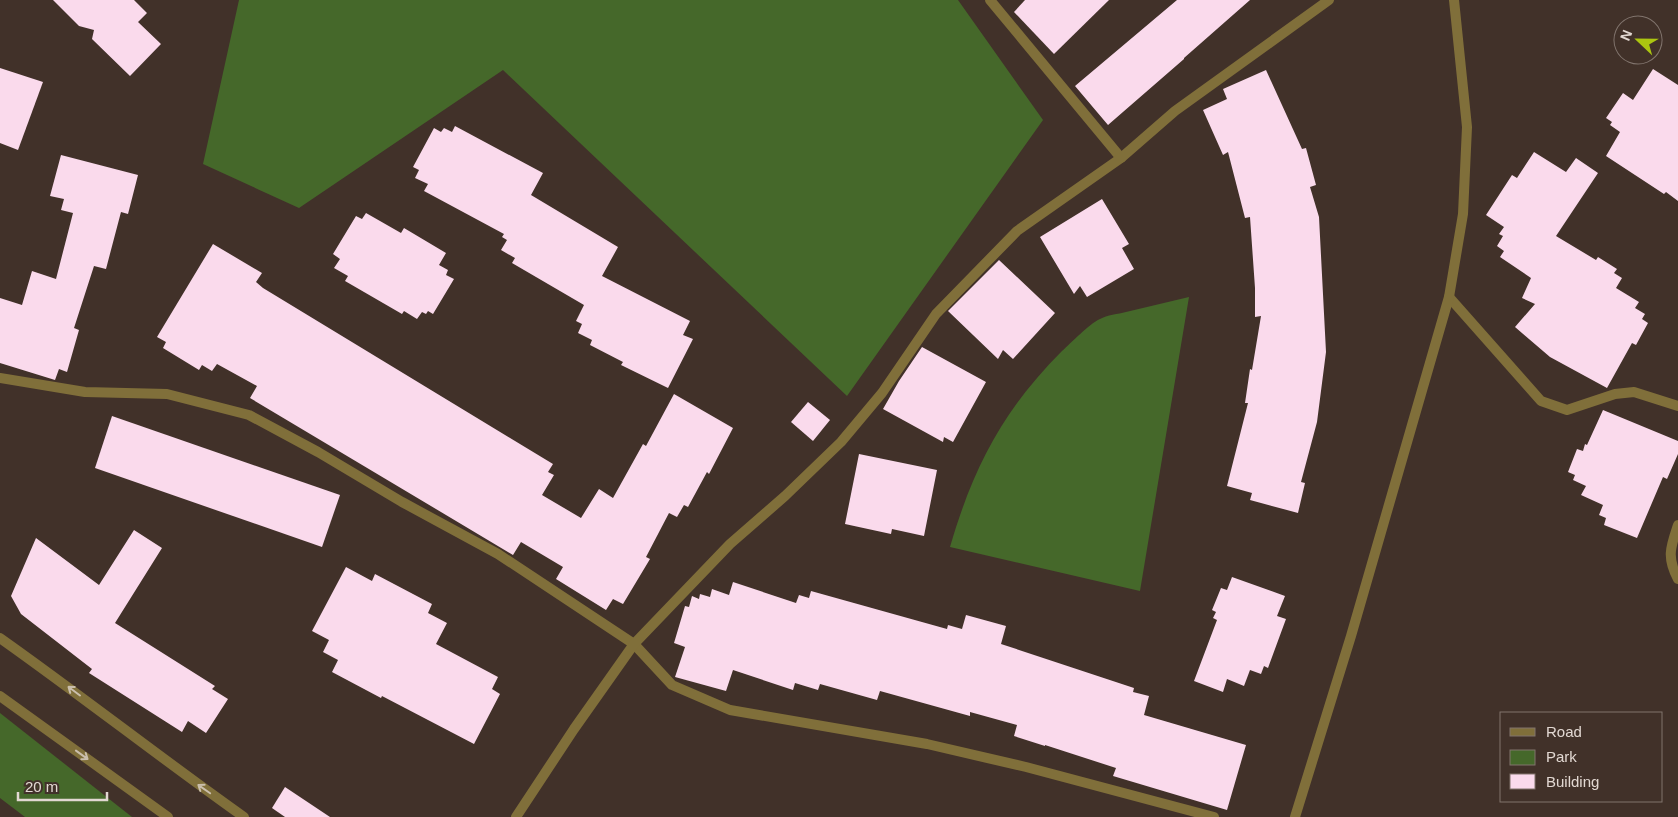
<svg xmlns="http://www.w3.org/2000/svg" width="1678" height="817" font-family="Helvetica,sans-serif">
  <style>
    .green { fill: #45682a }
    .building { fill: #fadaec }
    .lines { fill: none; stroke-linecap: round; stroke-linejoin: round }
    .minor { stroke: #806f3a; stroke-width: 10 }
    .tertiary { stroke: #806f3a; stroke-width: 10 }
    .oneway { stroke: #cabeac }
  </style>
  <rect width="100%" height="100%" fill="#413129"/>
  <!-- green -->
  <g class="green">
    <polygon points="239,0 958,0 1043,120 847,396 503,70 299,208 203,164"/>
    <path d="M1189,297L1140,591L950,547C973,468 1003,410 1062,351C1071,343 1089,324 1100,319C1107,315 1118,314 1126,312C1147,307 1168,302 1189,297Z"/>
    <polygon points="0,713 132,817 25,817 0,798"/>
  </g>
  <!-- building -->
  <g class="building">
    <polygon points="53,0 134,0 147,13 138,22 161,44 130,76 92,39 94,30 79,26"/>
    <polygon points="1025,0 1109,0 1054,54 1014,12"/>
    <polygon points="1177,0 1250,0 1184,58 1184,59 1108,125 1075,86"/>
    <polygon points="0,68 43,82 18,150 0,143"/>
    <polygon points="1653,69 1678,85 1678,201 1666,192 1664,194 1606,156 1620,132 1610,125 1612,122 1606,118 1623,93 1633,100"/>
    <polygon points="1266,70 1302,149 1306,148 1316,185 1310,187 1319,217 1326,352 1317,422 1301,482 1305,483 1298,513 1250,500 1252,493 1227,486 1248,403 1245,403 1250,369 1252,370 1261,316 1255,317 1255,288 1250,217 1245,218 1228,152 1223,155 1203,110 1227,99 1223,89"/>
    <polygon points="455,126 543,173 531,195 618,247 602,276 690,321 683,335 693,339 668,388 621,365 623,362 590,345 592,340 578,333 582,324 576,321 584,305 512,263 515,258 501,250 507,240 502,237 504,234 424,191 428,184 415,178 419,170 413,167 434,128 441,132 444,128 452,132"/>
    <polygon points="1534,152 1566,172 1576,158 1598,173 1556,236 1596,260 1598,257 1617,269 1614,273 1622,278 1616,288 1639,302 1635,308 1645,314 1642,319 1648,323 1636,345 1632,343 1607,388 1550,357 1515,327 1535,304 1522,298 1531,278 1500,257 1504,251 1497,246 1503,236 1499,234 1504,227 1486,215 1512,175 1517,178"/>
    <polygon points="61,155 138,175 128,214 121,212 106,269 94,266 74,328 79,330 67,372 59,369 55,380 0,363 0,298 22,305 32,271 56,279 73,213 61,210 64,199 50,196"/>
    <polygon points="1102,199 1129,244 1122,248 1134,269 1087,297 1080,286 1074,294 1040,237"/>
    <polygon points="366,213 401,233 404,228 446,253 439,265 448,270 446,275 454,279 433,314 428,311 426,314 422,312 417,319 404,311 402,314 345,281 348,276 334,268 340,259 333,254 356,216 362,219"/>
    <polygon points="213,244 262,273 256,282 263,288 553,464 548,472 554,475 542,495 581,518 599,489 613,498 643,444 646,446 674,394 733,428 709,474 707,472 688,507 684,505 677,517 669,513 646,557 650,559 623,604 613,599 606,610 556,579 563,567 521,542 513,555 250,398 257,386 217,364 212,371 202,365 199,370 163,348 166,342 157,337"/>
    <polygon points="999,260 1055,313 1013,359 1003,350 998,359 948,311"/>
    <polygon points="922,347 986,382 953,442 944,437 943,442 883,409 899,381"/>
    <polygon points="808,402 830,420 813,441 791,422"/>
    <polygon points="1603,410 1678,441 1678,454 1667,479 1663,477 1637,538 1604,525 1606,518 1599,515 1603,505 1581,495 1586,486 1573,480 1575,475 1568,472 1577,449 1583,451 1585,444 1587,445"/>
    <polygon points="112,416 340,495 322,547 95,468"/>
    <polygon points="859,454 937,470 924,536 892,529 891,534 845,524"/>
    <polygon points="134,530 162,548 115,623 215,686 212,689 228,699 206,733 188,721 182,732 89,673 92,669 21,614 11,596 36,538 99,585"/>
    <polygon points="346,567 372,581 375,574 432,604 428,613 447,623 436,644 498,677 492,689 500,694 474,744 382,696 381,698 332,672 338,660 323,652 329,640 312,631"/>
    <polygon points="1232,577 1285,596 1277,616 1286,619 1268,668 1264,666 1261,674 1250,670 1244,686 1227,679 1223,692 1194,681 1217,620 1213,618 1216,612 1212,610 1221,588 1227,590"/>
    <polygon points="733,582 796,603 799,595 809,598 811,591 947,629 948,625 962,629 966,615 1006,626 1001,644 1134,688 1133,692 1149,696 1144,715 1246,745 1227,810 1113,776 1116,768 1045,745 1045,746 1014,736 1017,725 970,712 970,716 880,691 877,700 820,684 818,690 795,683 793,690 733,670 726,691 675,677 685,647 674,643 685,606 689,607 692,596 699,599 700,594 710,597 712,589 729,595"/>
    <polygon points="285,787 330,817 285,817 272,808"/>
  </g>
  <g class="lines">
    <!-- minor -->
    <g class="minor">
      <polyline points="990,0 1121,158"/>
      <polyline points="1449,297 1541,401 1567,410 1615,394 1634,392 1678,406"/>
      <polyline points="0,378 85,392 167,394 249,415 318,452 402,502 498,554 634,644 672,685 730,710 927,744 1026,767 1214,817"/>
      <path d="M1678,525C1671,546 1666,557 1678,579"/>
      <polyline points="516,817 574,729 634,644 730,544 785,496 841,442 882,393 936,314 1017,231 1121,158 1175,111 1329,0"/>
      <polyline points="1295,817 1351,636 1449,297 1463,214 1467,127 1454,0"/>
    </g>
    <!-- tertiary -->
    <g class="tertiary">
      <path d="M0,638C82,696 162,759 244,817"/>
      <polyline points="0,696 168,817"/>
    </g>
  </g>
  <!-- one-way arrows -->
  <defs><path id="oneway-shaft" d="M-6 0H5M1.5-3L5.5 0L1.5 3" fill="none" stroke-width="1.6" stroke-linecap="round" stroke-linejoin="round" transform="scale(1.25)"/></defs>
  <g class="oneway">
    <use href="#oneway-shaft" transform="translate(74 691) rotate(-143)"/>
    <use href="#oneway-shaft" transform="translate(82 755) rotate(36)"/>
    <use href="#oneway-shaft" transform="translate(204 789) rotate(-145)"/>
  </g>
  <!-- legend -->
  <rect x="1500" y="712" width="162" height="90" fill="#413129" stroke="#81746d"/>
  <rect x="1510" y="728" width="25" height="8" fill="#806f3a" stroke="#81746d"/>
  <text x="1546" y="737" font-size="15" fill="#e2d8d2">Road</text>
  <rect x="1510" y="750" width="25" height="15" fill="#45682a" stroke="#81746d"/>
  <text x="1546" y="762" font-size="15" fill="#e2d8d2">Park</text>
  <rect x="1510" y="774" width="25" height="15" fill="#fadaec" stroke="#81746d"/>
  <text x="1546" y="787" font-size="15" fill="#e2d8d2">Building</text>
  <!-- north arrow -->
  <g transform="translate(1638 40) rotate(292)"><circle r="24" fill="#413129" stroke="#81746d"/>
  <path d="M0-4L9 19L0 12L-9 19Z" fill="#acc610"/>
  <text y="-8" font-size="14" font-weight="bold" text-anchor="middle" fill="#e2d8d2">N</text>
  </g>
  <!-- scale -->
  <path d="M18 792v8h89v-8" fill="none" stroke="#e2d8d2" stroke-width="2.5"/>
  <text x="25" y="792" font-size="15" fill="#e2d8d2" stroke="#413129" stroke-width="4" paint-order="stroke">20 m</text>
</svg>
